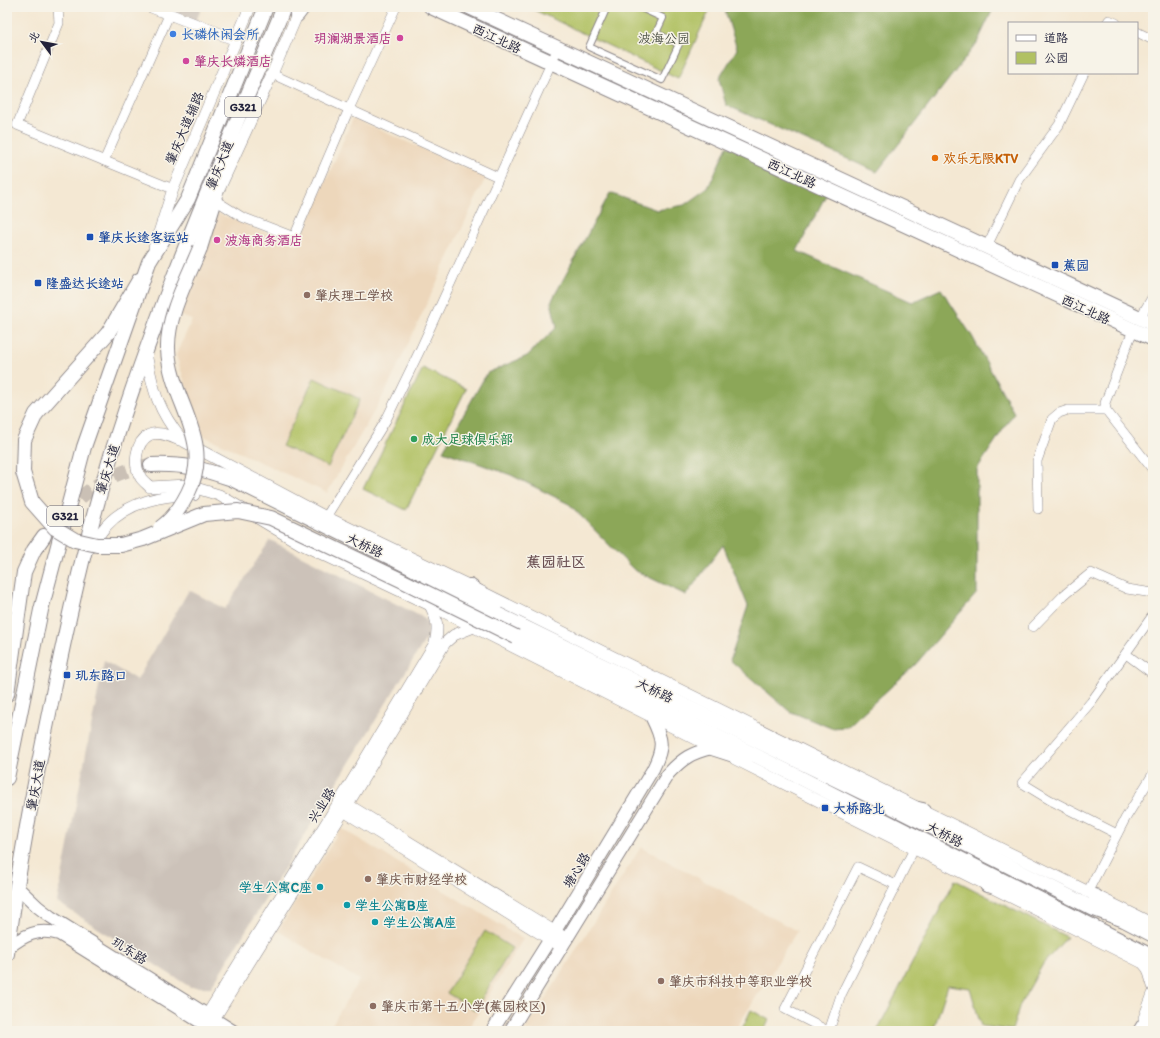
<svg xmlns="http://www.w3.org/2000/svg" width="1160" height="1038" font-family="Itim,'LXGW WenKai TC',sans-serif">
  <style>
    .built { fill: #edd7bb }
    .industrial { fill: #ccc2b9 }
    .green { fill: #b1c163; stroke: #6a724f }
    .forest { fill: #8ca759; stroke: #57644a }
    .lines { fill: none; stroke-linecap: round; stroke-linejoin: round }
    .primary-tunnel { stroke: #cac0b5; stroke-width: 14; stroke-dasharray: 14 7; stroke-linecap: butt }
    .pedestrian-casing { stroke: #8b8587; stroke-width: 8 }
    .minor-casing { stroke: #8b8587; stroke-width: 10 }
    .tertiary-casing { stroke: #8b8587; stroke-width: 12 }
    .secondary-casing { stroke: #8b8587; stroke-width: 14 }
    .primary-casing { stroke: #8b8587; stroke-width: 16 }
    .trunk-casing { stroke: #8b8587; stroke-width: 16 }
    .pedestrian { stroke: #fff; stroke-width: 6 }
    .minor { stroke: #fff; stroke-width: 9 }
    .tertiary { stroke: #fff; stroke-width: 11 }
    .secondary { stroke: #fff; stroke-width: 12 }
    .primary { stroke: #fff; stroke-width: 14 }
    .trunk { stroke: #fff; stroke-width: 14 }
    .primary-bridge-casing { stroke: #8b8587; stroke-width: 16; stroke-linecap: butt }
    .primary-bridge { stroke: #fff; stroke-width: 14 }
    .shop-dot { fill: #3f7fe0; stroke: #f7f3e8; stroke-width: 1.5 }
    .hotel-dot { fill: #d1479c; stroke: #f7f3e8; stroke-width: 1.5 }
    .food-dot { fill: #e8710a; stroke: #f7f3e8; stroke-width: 1.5 }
    .transit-dot { fill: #1a4fb4; stroke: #f7f3e8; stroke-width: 1.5 }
    .education-dot { fill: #8d6e63; stroke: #f7f3e8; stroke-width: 1.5 }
    .leisure-dot { fill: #2e9e5b; stroke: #f7f3e8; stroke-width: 1.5 }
    .culture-dot { fill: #0f9aa8; stroke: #f7f3e8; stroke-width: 1.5 }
    .labels { text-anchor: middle; stroke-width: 3; stroke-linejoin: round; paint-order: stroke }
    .shield { fill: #f7f3e8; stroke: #62616f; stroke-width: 1 }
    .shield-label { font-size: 12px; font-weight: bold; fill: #22223b }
    .shop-label { font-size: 13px; font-weight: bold; fill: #366cbe; stroke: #f7f3e8; text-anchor: start }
    .hotel-label { font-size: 13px; font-weight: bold; fill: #b23c85; stroke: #f7f3e8; text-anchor: start }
    .street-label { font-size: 13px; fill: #22223b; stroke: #f7f3e8 }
    .park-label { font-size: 13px; fill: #4d5247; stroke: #f7f3e8 }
    .food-label { font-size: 13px; font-weight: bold; fill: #c56008; stroke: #f7f3e8; text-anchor: start }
    .transit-label { font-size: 13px; font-weight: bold; fill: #164399; stroke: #f7f3e8; text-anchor: start }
    .education-label { font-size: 13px; font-weight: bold; fill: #785e54; stroke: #f7f3e8; text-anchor: start }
    .leisure-label { font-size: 13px; font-weight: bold; fill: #27864d; stroke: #f7f3e8; text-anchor: start }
    .culture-label { font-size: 13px; font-weight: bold; fill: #0d838f; stroke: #f7f3e8; text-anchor: start }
    .quarter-label { font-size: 15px; font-weight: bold; fill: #6a4f52; stroke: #f7f3e8 }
  </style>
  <rect width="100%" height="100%" fill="#f7f3e8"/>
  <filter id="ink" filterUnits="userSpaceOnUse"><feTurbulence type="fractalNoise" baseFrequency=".025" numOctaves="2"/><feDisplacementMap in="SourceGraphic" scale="8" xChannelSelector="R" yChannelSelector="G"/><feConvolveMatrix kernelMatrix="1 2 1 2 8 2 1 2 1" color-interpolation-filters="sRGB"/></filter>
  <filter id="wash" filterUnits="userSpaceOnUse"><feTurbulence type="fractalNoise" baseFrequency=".012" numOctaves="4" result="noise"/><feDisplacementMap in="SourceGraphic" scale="16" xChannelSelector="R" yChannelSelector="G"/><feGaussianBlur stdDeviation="0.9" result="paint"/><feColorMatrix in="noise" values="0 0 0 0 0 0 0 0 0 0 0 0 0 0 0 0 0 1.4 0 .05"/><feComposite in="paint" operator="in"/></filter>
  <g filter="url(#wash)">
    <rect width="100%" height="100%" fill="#f4e8d3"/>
    <!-- built -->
    <g class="built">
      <polygon points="353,118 486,177 387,389 327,493 202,435 176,355 192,320 176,314 217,213 298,245"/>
      <polygon points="341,828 523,939 467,1031 328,1031 359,980 278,931"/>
      <polygon points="641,847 797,931 735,1031 525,1031"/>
    </g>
    <!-- industrial -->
    <g class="industrial">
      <polygon points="164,7 202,7 196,21"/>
      <polygon points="270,540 424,618 429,626 427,637 211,987 190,987 57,902 104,661 137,680 189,590 225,609"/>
    </g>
    <!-- green -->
    <g class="green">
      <polygon points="528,7 711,7 678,79"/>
      <polygon points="423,368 466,389 406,510 363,489"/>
      <polygon points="314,378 360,399 328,467 282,446"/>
      <polygon points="955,880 1067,937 1043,964 1020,1005 1012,1030 981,1026 970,988 948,985 933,1031 877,1031"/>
      <polygon points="485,931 512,948 475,1010 447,993"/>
      <polygon points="751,1010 769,1020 764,1031 741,1031"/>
    </g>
    <!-- forest -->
    <g class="forest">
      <polygon points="724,7 994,7 977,43 877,172 726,105 719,79 737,49"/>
      <polygon points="727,146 827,193 797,251 912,302 941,289 972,336 1014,413 977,469 977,593 915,665 847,727 831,728 789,711 730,660 748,606 723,545 686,595 634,570 569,504 511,475 443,451 487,373 527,356 557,327 551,302 610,193 657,210 684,205 708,188"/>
    </g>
  </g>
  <g filter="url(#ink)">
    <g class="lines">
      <!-- primary-tunnel -->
      <path class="primary-tunnel" d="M64,513C89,487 116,470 151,465"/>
      <!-- pedestrian casing -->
      <g class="pedestrian-casing">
        <polyline id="pedestrian" points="607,7 589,47 662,80 679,44 656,33 663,18 639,7"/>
      </g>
      <!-- minor casing -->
      <g class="minor-casing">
        <g id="minor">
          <polyline points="58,7 59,23 17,125 173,189"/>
          <polyline points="1107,23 1109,20 1116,23"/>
          <polyline points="1137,32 1153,40"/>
          <polyline points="272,74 498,177"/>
          <polyline points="104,161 169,15"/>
          <polyline points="215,200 242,217 294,237 349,109 396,7"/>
          <polyline points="987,246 1019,180 1059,125 1084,73"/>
          <polyline points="1140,318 1153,296"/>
          <polyline points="1133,330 1105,403 1106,410 1153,470"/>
          <polyline points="1038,509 1037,461 1052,419 1059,413 1068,410 1106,410"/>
          <polyline points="326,517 386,420 420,350 558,48"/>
          <polyline points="1033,627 1064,595 1091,573 1127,589 1153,593"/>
          <polyline points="1126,654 1153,674"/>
          <polyline points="1117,834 1050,800 1022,783 1091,702 1153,615"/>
          <polyline points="1087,893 1125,819 1153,774"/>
          <polyline points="828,1031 785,1009 858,867 896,885"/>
          <polyline points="829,1031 841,995 914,849"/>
        </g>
      </g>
      <!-- tertiary casing -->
      <g class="tertiary-casing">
        <g id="tertiary">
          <polyline points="151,7 236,40"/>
          <polyline points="211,207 272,74 300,8"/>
          <polyline points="154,248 173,189 250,7"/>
          <path d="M146,353C153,391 158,410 182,440"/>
          <path d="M89,549C95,541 100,533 106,526C128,502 163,494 194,495"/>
          <path d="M718,750L430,605L301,544L219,495L186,485L150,487C147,484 143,481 141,478C133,465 135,443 149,435C159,430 173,438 183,441L326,517L470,586L1153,924"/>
          <polyline points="735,759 1143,963 1148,969 1153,986"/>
          <polyline points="342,801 567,939"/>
          <polyline points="342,810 562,947"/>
          <path d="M207,1015L346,791L435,643C439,628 437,619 430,605"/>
          <polyline points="1144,1018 1153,994"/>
          <polyline points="214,1019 348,804 445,643 454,635 474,627"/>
        </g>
      </g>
      <!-- secondary casing -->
      <g class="secondary-casing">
        <g id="secondary">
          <polyline points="17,887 38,907 51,917 233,1031"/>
          <path d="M8,948C24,935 38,928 59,934L215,1031"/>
          <path d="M492,1031L555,931L653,769C664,747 663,740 652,718"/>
          <path d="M510,1031L668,774C683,758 691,753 712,748"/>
          <polyline points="1139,1031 1153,1009"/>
        </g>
      </g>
      <!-- primary casing -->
      <g class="primary-casing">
        <g id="primary">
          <polyline points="431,7 1153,339"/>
          <polyline points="469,7 1153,324"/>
          <polyline points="297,15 303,7"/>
          <polyline points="200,248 215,200"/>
          <polyline points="108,333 139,280"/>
          <path d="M151,465C185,464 200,468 232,479L412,568L489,610L878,800L1094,909L1124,920L1153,935"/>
          <polyline points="470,586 495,605"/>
          <polyline points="516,637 793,774 1153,957"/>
          <polyline points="7,694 24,572 34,550 44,536"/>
          <polyline points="712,748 746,759"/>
          <polyline points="898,805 923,810"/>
          <polyline points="987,885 1010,888"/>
          <polyline points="1095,896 1114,912"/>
        </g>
      </g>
      <!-- trunk casing -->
      <g class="trunk-casing">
        <g id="trunk">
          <polyline points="7,778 41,610 84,447 149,262 188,199 266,7"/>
          <path d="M7,954C17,875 32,796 48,718C66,629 85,540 112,452C159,300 224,154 284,7"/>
        </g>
      </g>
      <!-- pedestrian -->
      <use href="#pedestrian" class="pedestrian"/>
      <!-- minor -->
      <use href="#minor" class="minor"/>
      <!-- tertiary -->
      <use href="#tertiary" class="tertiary"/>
      <!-- secondary -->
      <use href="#secondary" class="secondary"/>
      <!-- primary -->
      <use href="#primary" class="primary"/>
      <!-- trunk -->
      <use href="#trunk" class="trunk"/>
      <!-- primary-bridge casing -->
      <g class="primary-bridge-casing">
        <g id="primary-bridge">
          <polyline points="108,333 36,414 24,440 23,472 32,502 55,528 75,540 97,545 121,545 143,539 204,514 238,511 271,518 401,580 516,637"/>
          <path d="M160,528C173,519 181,507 188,493C215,440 170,401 168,349C167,315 187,280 200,248"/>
        </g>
      </g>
      <!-- primary-bridge -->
      <use href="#primary-bridge" class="primary-bridge"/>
    </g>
  </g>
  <!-- markers -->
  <circle class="shop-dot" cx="173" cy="34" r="4"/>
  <g class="hotel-dot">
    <circle cx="400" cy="38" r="4"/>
    <circle cx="186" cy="61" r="4"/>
    <circle cx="217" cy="240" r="4"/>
  </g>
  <circle class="food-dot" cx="935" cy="158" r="4"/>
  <g class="transit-dot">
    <rect x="86" y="233" width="8" height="8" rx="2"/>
    <rect x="1051" y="261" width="8" height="8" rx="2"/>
    <rect x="34" y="279" width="8" height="8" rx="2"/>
    <rect x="63" y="671" width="8" height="8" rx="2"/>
    <rect x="821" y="804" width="8" height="8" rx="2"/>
  </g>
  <g class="education-dot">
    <circle cx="307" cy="295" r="4"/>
    <circle cx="368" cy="879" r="4"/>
    <circle cx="661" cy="981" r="4"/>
    <circle cx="373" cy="1006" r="4"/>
  </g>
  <circle class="leisure-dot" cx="414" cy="439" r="4"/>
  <g class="culture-dot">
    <circle cx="320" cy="887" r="4"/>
    <circle cx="347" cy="905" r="4"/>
    <circle cx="375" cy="922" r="4"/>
  </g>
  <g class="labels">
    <!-- shield labels -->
    <g class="shield">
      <rect x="225" y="97" width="36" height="20" rx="3"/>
      <rect x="47" y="506" width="36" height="20" rx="3"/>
    </g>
    <g class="shield-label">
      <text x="243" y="111">G321</text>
      <text x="65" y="520">G321</text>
    </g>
    <!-- shop labels -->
    <g class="shop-label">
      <text x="181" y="39">长磷休闲会所</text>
    </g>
    <!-- hotel labels -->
    <g class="hotel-label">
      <text x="392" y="43" text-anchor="end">玥澜湖景酒店</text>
      <text x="194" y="66">肇庆长燐酒店</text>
      <text x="225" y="245">波海商务酒店</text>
    </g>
    <!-- street labels -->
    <g class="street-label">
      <text transform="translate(497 38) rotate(25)" y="5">西江北路</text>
      <text transform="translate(184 128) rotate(-67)" y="5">肇庆大道辅路</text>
      <text transform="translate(219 165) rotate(-68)" y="5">肇庆大道</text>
      <text transform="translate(792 173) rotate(25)" y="5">西江北路</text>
      <text transform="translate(1086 309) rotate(25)" y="5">西江北路</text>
      <text transform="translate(107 469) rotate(-73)" y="5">肇庆大道</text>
      <text transform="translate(365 545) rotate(25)" y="5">大桥路</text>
      <text transform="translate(655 690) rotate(26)" y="5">大桥路</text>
      <text transform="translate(35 785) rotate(-80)" y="5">肇庆大道</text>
      <text transform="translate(321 805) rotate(-58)" y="5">兴业路</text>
      <text transform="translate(945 834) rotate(27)" y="5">大桥路</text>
      <text transform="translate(576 870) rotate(-59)" y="5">塘心路</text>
      <text transform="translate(130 950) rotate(32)" y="5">玑东路</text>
    </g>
    <!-- park labels -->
    <g class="park-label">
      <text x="664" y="43">波海公园</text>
    </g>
    <!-- food labels -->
    <g class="food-label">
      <text x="943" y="163">欢乐无限KTV</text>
    </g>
    <!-- transit labels -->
    <g class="transit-label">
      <text x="98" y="242">肇庆长途客运站</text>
      <text x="1063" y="270">蕉园</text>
      <text x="46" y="288">隆盛达长途站</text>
      <text x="75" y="680">玑东路口</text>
      <text x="833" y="813">大桥路北</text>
    </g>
    <!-- education labels -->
    <g class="education-label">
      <text x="315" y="300">肇庆理工学校</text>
      <text x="376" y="884">肇庆市财经学校</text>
      <text x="669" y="986">肇庆市科技中等职业学校</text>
      <text x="381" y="1011">肇庆市第十五小学(蕉园校区)</text>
    </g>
    <!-- leisure labels -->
    <g class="leisure-label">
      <text x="422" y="444">成大足球俱乐部</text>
    </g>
    <!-- culture labels -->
    <g class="culture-label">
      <text x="312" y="892" text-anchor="end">学生公寓C座</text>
      <text x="355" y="910">学生公寓B座</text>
      <text x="383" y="927">学生公寓A座</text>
    </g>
    <!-- quarter labels -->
    <g class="quarter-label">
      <text x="556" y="567">蕉园社区</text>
    </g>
  </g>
  <!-- margin -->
  <rect width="1160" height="1038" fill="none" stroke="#f7f3e8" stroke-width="24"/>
  <!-- legend -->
  <rect x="1008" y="22" width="130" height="52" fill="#f7f3e8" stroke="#a29fa3"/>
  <rect x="1016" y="35" width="20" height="6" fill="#ffffff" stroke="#a29fa3"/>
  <text x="1044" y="42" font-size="12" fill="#22223b">道路</text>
  <rect x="1016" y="52" width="20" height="12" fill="#b1c163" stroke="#a29fa3"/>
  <text x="1044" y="62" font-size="12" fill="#22223b">公园</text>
  <!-- north arrow -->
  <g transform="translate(42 42) rotate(302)" stroke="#f7f3e8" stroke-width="3" paint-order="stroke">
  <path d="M0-3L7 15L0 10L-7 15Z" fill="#22223b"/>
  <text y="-6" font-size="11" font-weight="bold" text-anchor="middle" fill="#22223b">北</text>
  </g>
</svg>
